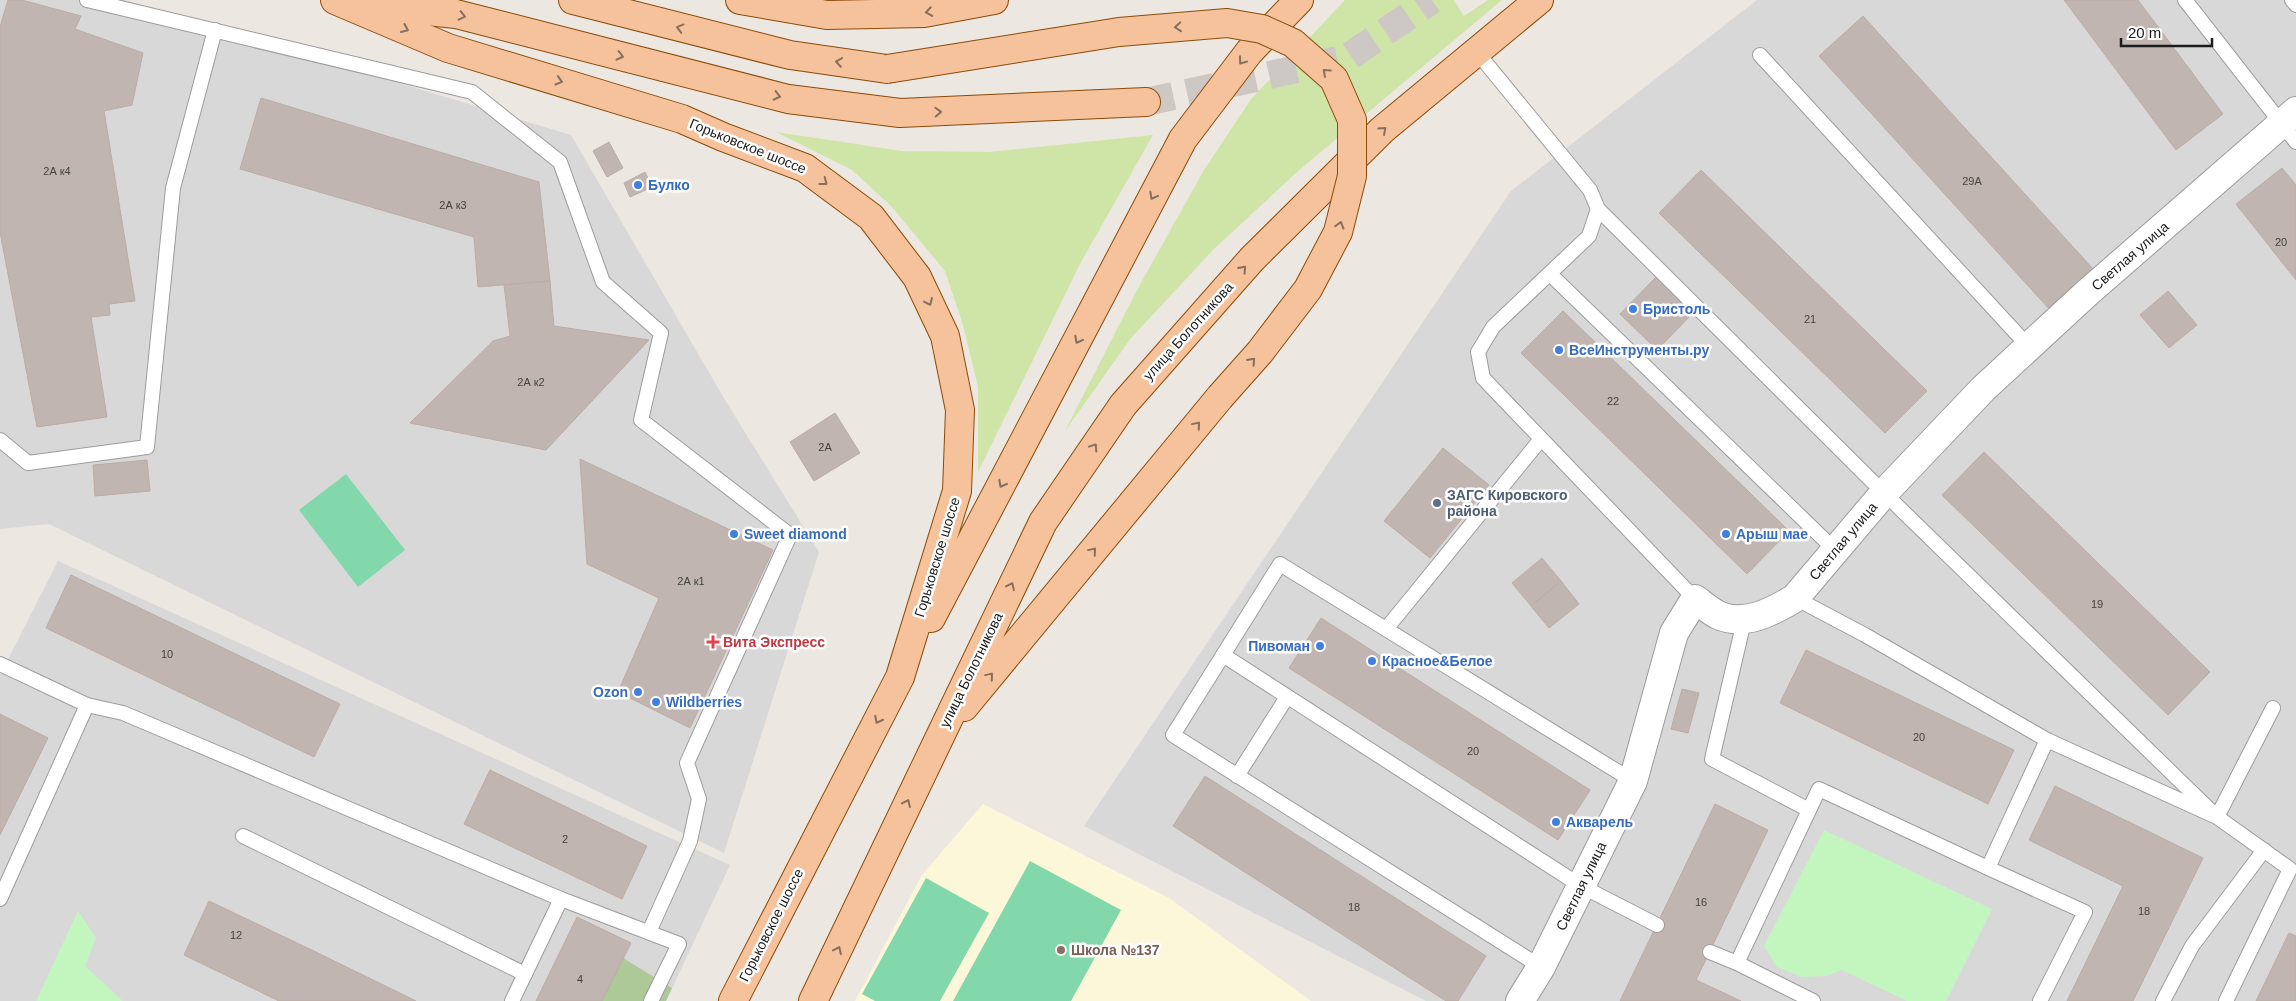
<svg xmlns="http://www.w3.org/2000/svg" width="2296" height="1001" font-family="Helvetica,sans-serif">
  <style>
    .residential { fill: #d9d8d8 }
    .education { fill: #fdf7d9 }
    .grass { fill: #cfe5a8 }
    .forest { fill: #aec998 }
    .park { fill: #c2f6be }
    .pitch { fill: #82d8aa }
    .building { fill: #c0b5b1; stroke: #bdaba4 }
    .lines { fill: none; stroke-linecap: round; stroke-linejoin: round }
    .primary-tunnel { stroke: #cdc8c3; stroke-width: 28; stroke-dasharray: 28 14; stroke-linecap: butt }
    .lane-casing { stroke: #9c9c9c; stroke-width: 16 }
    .street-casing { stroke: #9c9c9c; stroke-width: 30 }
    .primary-casing { stroke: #8a4b08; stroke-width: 30 }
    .lane { stroke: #fff; stroke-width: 14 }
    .street { stroke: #fff; stroke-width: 28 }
    .primary { stroke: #f6c29c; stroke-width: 28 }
    .primary-bridge-casing { stroke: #8a4b08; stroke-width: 30; stroke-linecap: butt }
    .primary-bridge { stroke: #f6c29c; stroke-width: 28 }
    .oneway { stroke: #886e5c }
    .shop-dot { fill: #3f7fe0; stroke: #fff; stroke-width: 2 }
    .service-dot { fill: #5c6f8a; stroke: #fff; stroke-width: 2 }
    .health-dot { fill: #e0444e; stroke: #fff; stroke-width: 2 }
    .education-dot { fill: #8d6e63; stroke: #fff; stroke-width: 2 }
    .labels { text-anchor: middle; stroke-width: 5; stroke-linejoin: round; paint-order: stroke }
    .number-label { font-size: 11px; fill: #444240 }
    .street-label { font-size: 14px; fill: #1b1b1b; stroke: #fff }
    .shop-label { font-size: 14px; font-weight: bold; fill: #366cbe; stroke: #fff; text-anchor: start }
    .service-label { font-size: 14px; font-weight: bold; fill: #4e5e75; stroke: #fff; text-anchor: start }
    .health-label { font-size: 14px; font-weight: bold; fill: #be3a42; stroke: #fff; text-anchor: start }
    .education-label { font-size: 14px; font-weight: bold; fill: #785e54; stroke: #fff; text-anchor: start }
  </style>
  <rect width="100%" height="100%" fill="#ece7e1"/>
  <!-- residential -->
  <g class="residential">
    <polygon points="0,0 125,0 571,135 725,400 819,552 724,853 49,524 0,529"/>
    <polygon points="1757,0 2296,0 2296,1001 1426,1001 1084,826 1511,191"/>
    <polygon points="58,561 730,865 666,1001 0,1001 0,675"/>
  </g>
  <!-- education -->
  <polygon class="education" points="983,804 1169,898 1311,1001 855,1001 922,875"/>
  <!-- grass -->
  <g class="grass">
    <polygon points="1345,0 1454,0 1464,16 1488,0 1502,0 1297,172 1213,250 1131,338 1065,431 1138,288 1204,170 1251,99"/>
    <polygon points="776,132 902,151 990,152 1153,135 1081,262 978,472 978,387 963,325 945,271 891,206 852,170"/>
  </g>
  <!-- forest -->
  <polygon class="forest" points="623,958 672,988 666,1001 602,1001"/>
  <!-- park -->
  <g class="park">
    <polygon points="1824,830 1992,909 1946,1001 1907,1001 1842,970 1827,976 1802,977 1777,967 1764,946"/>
    <polygon points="78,911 96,938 85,966 123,1001 36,1001"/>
  </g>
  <!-- pitch -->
  <g class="pitch">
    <polygon points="346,474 405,550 358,587 299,510"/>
    <polygon points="1030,861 1121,910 1071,1001 953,1001"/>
    <polygon points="926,878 989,913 940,1001 875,1001 862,994"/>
  </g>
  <!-- building -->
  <g class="building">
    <polygon points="8,0 22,0 81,16 75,29 143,53 132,105 104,111 135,301 109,304 110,315 91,317 107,417 37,427 0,232 0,27"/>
    <polygon points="2064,0 2138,0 2223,114 2176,150"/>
    <polygon points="1863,16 2094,270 2051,311 1819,56"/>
    <polygon points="261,98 539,182 550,281 478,287 474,237 240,169"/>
    <polygon points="609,142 623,168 607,177 593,151"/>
    <polygon points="2282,168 2296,185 2296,280 2236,204"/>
    <polygon points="1701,170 1927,391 1885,433 1659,213"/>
    <polygon points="645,172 652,187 630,197 624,183"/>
    <polygon points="1656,277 1693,313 1657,350 1620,314"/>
    <polygon points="550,281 554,326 649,340 546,450 410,423 493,341 510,336 504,285"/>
    <polygon points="2168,291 2197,325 2169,348 2140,315"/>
    <polygon points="1563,311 1789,531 1747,574 1521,353"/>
    <polygon points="835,413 860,453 814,481 790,442"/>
    <polygon points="1443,448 1489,485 1430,558 1384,521"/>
    <polygon points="1984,452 2210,672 2168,715 1942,495"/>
    <polygon points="580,459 773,550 690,728 618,692 659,598 587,564"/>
    <polygon points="147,460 150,491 95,496 93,465"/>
    <polygon points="1542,558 1561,581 1531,606 1512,583"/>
    <polygon points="71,575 340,704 314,757 46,628"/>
    <polygon points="1561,581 1579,604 1549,628 1531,606"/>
    <polygon points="1321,618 1590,790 1558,840 1289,668"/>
    <polygon points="1806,650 2014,750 1988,804 1780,703"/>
    <polygon points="1682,689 1699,693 1688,733 1671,729"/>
    <polygon points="0,714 48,738 0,835"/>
    <polygon points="490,770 647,846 622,899 464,824"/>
    <polygon points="1205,776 1486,956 1458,1001 1446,1001 1173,826"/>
    <polygon points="2055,786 2203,858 2133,1001 2067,1001 2123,886 2029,840"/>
    <polygon points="1715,804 1768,830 1696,980 1741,1001 1620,1001"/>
    <polygon points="209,901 318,953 416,1001 279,1001 184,955"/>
    <polygon points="577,917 631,943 602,1001 536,1001"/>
    <polygon points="2289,933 2296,936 2296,1001 2256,1001"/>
  </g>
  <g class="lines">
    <!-- primary-tunnel -->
    <polyline class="primary-tunnel" points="1146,102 1347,58 1432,0"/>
    <!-- lane casing -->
    <g class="lane-casing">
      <g id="lane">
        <polyline points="87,0 472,92 560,162 603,282 661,333 641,420 790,535 687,763 699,799 690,841 649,932"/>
        <polyline points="2185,0 2296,142"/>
        <polyline points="2292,0 2296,5"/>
        <polyline points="1476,51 1590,190 1598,209 1884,493 2217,817 2273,708"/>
        <polyline points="1760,55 2029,347"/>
        <polyline points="1598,209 1589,236 1493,327 1478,352 1483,378 1695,599"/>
        <polyline points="1550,274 1836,551"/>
        <polyline points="0,440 28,463 147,447 173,188 215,30"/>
        <polyline points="1795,598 1865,635 2047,740 2217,817 2290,869 2226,1001"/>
        <polyline points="1744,621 1712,759 1809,810"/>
        <polyline points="1386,629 1541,439"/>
        <polyline points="1223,655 1581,886 1657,925"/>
        <polyline points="0,664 87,705"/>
        <polyline points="1237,776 1287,697"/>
        <polyline points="243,836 525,974"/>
        <polyline points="1988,868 2085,912 2040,1001"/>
        <polyline points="0,899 87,705 123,713 561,899 679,944 651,1001"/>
        <polyline points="1710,952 1737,963"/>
        <polyline points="1541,967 1173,735 1280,564 1633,781"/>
        <polyline points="512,1001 561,899"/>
        <polyline points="1813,1001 1737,963 1819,789 1988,868 2047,740"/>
        <polyline points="2163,1001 2192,946 2264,850"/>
      </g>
    </g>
    <!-- street casing -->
    <g class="street-casing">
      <path id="street" d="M1520,1001L1541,967L1633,781L1674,633L1695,599C1702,604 1710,611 1718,615C1744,627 1772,612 1795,598L1884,493L1983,389L2087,293L2296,111"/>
    </g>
    <!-- primary casing -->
    <g class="primary-casing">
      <g id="primary">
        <polyline points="335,0 448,48 682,119 723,137 805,168 871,217 917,277 945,336 960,410 957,491 900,677 733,1001"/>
        <polyline points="573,0 790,55 887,69"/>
        <polyline points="740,0 827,15 924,13 994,0"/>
        <polyline points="370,5 456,14 788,99 900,113 1146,102"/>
        <polyline points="931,618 1183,139 1249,52 1299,0"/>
        <polyline points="964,707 1220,397"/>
        <polyline points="813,1001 1043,522 1123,405 1252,259 1382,130 1539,0"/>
      </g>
    </g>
    <!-- lane -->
    <use href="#lane" class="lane"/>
    <!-- street -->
    <use href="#street" class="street"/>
    <!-- primary -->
    <use href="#primary" class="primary"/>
    <!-- primary-bridge casing -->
    <g class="primary-bridge-casing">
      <polyline id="primary-bridge" points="887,69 1119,32 1227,23 1262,29 1293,43 1334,79 1352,120 1352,176 1338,232 1308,289 1260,352 1220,397"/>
    </g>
    <!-- primary-bridge -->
    <use href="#primary-bridge" class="primary-bridge"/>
  </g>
  <!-- one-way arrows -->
  <defs><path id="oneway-chevron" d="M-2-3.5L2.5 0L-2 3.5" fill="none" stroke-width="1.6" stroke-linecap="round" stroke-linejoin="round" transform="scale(1.25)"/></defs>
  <g class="oneway">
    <use href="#oneway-chevron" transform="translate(929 12) rotate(171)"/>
    <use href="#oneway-chevron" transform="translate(462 16) rotate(13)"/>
    <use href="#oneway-chevron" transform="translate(1178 27) rotate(175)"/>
    <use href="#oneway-chevron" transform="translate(680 28) rotate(-165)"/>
    <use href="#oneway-chevron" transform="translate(405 29) rotate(24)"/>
    <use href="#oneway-chevron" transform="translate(620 56) rotate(14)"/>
    <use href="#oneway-chevron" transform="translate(1242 61) rotate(127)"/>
    <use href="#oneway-chevron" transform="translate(839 62) rotate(-172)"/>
    <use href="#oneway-chevron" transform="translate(1326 72) rotate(-138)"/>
    <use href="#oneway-chevron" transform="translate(559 81) rotate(17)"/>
    <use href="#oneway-chevron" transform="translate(777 96) rotate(14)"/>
    <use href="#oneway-chevron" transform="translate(938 112) rotate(-2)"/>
    <use href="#oneway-chevron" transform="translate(1383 130) rotate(-42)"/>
    <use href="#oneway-chevron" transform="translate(824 182) rotate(37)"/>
    <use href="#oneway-chevron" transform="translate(1153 196) rotate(118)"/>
    <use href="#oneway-chevron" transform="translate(1340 225) rotate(-74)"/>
    <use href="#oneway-chevron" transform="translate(1243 269) rotate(-48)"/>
    <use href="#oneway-chevron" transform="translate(929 302) rotate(65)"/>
    <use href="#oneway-chevron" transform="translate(1078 340) rotate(118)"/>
    <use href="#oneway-chevron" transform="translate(1252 361) rotate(-48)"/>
    <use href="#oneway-chevron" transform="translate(1197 425) rotate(-50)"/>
    <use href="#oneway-chevron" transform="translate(1094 447) rotate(-56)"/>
    <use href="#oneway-chevron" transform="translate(1002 484) rotate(118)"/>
    <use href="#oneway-chevron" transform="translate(1093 551) rotate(-50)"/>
    <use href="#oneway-chevron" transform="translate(1011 586) rotate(-64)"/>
    <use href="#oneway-chevron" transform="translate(990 676) rotate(-50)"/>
    <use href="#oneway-chevron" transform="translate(878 720) rotate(117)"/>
    <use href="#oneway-chevron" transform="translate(907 803) rotate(-65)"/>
    <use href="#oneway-chevron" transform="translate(838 950) rotate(-65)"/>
  </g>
  <!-- markers -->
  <g class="shop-dot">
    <circle cx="638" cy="185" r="5"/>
    <circle cx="1633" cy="309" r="5"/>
    <circle cx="1559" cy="350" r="5"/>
    <circle cx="734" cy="534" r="5"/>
    <circle cx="1726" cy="534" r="5"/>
    <circle cx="1320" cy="646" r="5"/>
    <circle cx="1372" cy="661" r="5"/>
    <circle cx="638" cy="692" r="5"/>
    <circle cx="656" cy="702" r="5"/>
    <circle cx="1556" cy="822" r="5"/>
  </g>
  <circle class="service-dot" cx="1437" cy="503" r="5"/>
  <path class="health-dot" d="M710.5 634.5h5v5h5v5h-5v5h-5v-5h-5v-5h5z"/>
  <circle class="education-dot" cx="1061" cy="950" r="5"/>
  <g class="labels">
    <!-- number labels -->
    <g class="number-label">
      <text x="57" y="175">2А к4</text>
      <text x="1972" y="185">29А</text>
      <text x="453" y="209">2А к3</text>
      <text x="2281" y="246">20</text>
      <text x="1810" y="323">21</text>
      <text x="531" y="386">2А к2</text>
      <text x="1613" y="405">22</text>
      <text x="825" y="451">2А</text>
      <text x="691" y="585">2А к1</text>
      <text x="2097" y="608">19</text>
      <text x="167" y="658">10</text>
      <text x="1919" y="741">20</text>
      <text x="1473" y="755">20</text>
      <text x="565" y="843">2</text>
      <text x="1701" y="906">16</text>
      <text x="1354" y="911">18</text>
      <text x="2144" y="915">18</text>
      <text x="236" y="939">12</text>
      <text x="580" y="983">4</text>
    </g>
    <!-- street labels -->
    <g class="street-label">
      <text transform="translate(748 146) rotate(22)" y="5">Горьковское шоссе</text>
      <text transform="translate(2130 256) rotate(-41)" y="5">Светлая улица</text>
      <text transform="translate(1188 331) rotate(-48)" y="5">улица Болотникова</text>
      <text transform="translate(1843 541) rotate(-50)" y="5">Светлая улица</text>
      <text transform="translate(937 557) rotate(-73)" y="5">Горьковское шоссе</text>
      <text transform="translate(971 670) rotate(-64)" y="5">улица Болотникова</text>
      <text transform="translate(1581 886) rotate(-64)" y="5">Светлая улица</text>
      <text transform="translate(771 925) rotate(-63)" y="5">Горьковское шоссе</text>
    </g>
    <!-- shop labels -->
    <g class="shop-label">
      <text x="648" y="190">Булко</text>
      <text x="1643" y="314">Бристоль</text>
      <text x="1569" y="355">ВсеИнструменты.ру</text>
      <text x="744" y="539">Sweet diamond</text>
      <text x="1736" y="539">Арыш мае</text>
      <text x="1310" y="651" text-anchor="end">Пивоман</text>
      <text x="1382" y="666">Красное&amp;Белое</text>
      <text x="628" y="697" text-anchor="end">Ozon</text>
      <text x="666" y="707">Wildberries</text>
      <text x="1566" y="827">Акварель</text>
    </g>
    <!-- service labels -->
    <g class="service-label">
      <text x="1447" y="500">ЗАГС Кировского<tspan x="1447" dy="16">района</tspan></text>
    </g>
    <!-- health labels -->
    <g class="health-label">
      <text x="723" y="647">Вита Экспресс</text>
    </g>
    <!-- education labels -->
    <g class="education-label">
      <text x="1071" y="955">Школа №137</text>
    </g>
  </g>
  <!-- scale -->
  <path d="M2121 38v8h91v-8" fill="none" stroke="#1b1b1b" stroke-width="2.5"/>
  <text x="2128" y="38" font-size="15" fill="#1b1b1b" stroke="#ffffff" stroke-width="4" paint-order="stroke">20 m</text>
</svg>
